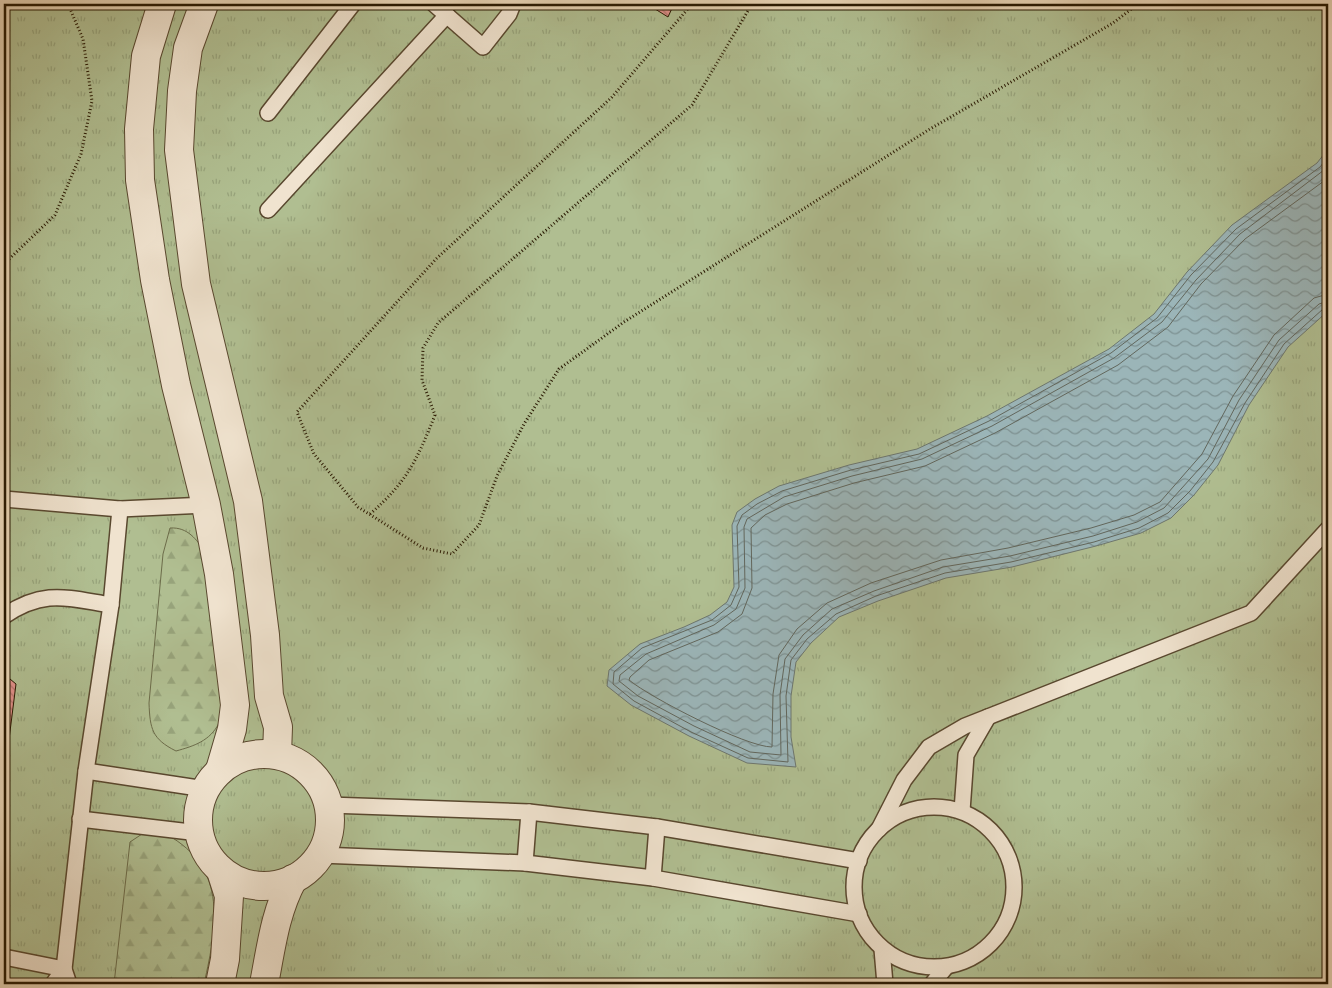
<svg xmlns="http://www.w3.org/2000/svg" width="1332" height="988" font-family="Vollkorn,serif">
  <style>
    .grass { fill: url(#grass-tufts); stroke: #6c6c4a }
    .forest { fill: url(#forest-firs); stroke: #6c6c4a }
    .water { fill: url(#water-waves); stroke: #6d776f }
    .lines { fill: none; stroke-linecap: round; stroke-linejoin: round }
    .shore { stroke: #62675d; stroke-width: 1 }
    .building { fill: url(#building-back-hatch); stroke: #291902 }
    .service-casing { stroke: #59482f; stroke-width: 18 }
    .minor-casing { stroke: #59482f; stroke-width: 30 }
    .path { stroke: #291902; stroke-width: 3; stroke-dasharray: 1 2.5; stroke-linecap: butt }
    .service { stroke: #f0e3cf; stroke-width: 15 }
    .minor { stroke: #f0e3cf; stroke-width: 28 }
  </style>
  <defs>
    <pattern id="grass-tufts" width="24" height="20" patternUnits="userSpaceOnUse" patternTransform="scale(1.25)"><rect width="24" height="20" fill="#b0be91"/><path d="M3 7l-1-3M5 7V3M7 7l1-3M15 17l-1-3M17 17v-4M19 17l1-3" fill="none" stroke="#97a37b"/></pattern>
    <pattern id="forest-firs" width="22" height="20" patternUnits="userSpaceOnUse" patternTransform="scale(1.25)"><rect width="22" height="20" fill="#b0be91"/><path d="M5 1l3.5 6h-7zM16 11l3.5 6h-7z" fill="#97a37b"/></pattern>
    <pattern id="water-waves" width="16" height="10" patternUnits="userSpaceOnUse" patternTransform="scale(1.25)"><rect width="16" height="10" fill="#9bb5b8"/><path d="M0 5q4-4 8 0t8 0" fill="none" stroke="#7e9293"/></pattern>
    <pattern id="building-back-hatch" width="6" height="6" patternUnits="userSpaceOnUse" patternTransform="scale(1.25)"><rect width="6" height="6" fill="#e1918b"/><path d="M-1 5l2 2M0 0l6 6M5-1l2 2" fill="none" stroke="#b6766f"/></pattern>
  </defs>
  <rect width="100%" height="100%" fill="#e8d4b5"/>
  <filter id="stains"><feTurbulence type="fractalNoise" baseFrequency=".004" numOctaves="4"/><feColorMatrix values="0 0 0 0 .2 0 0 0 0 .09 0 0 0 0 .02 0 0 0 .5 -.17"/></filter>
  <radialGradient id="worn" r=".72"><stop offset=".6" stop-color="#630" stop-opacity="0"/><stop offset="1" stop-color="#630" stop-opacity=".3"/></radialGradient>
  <!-- grass -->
  <rect class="grass" x="4" y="4" width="1324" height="980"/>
  <!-- forest -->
  <g class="forest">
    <path d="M170,528C188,527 196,539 206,553C210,584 230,701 219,723C210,741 194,746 176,751C152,739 150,729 149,703L163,554Z"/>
    <path d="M160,831C228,864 218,922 204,984H114L130,842L142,834Z"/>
  </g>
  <!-- water -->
  <polygon class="water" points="1328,149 1328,311 1288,347 1249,405 1218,465 1194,495 1171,518 1141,533 1096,546 1012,567 946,578 878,601 839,617 811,643 796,662 791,696 791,737 796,767 747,763 689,736 631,705 607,686 609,670 640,644 684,627 710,615 727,602 734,587 732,525 737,512 755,499 779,486 849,465 917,449 987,416 1109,349 1154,314 1187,272 1232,225 1317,163"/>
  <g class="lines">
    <!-- shore -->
    <g class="shore">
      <polyline points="1328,157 1320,167 1236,229 1191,275 1157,318 1111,353 989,421 919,454 851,470 782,491 757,504 742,515 737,526 739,587 731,605 712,620 642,648 614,672 613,684 634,701 691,732 748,758 788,762 786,696 791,660 807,639 836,614 876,596 945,573 1011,562 1094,542 1139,528 1168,513 1190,491 1213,462 1245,403 1284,344 1323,309 1328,308"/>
      <polyline points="1328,167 1240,234 1196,280 1162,322 1114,358 992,426 922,459 852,476 784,497 747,519 744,527 745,588 736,609 714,625 646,654 620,675 619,681 638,696 694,726 750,752 781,755 780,695 785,659 803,635 832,609 874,591 943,567 1010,556 1093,536 1137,522 1164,508 1208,459 1239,400 1279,340 1319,304 1328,301"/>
      <path d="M1328,178L1245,239L1201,284L1168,327L1118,365L995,433L925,466L854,483L787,504L765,515L751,528L752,588L742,614L718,632L649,660L630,677L629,680C651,698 746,747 772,747L773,694L779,655L797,629L827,603L871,583L941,560L1008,548L1091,528L1134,515L1160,502L1202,454L1233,396L1274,335L1314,298L1328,294"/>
    </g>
  </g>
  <!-- building -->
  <g class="building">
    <polygon points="647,4 674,4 668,17"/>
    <polygon points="4,674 16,684 4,779"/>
  </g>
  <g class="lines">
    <!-- service casing -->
    <g class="service-casing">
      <g id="service">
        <polyline points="434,4 483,47 509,14 513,4"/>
        <polyline points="268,113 353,4"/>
        <polyline points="268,210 447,15"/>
        <polyline points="4,499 120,509 206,505"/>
        <path d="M4,616C44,589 66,598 111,605"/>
        <polyline points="86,771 205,789"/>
        <polyline points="329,805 529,812 657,827 859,861"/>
        <circle cx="934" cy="887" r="80"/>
        <polyline points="962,811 966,755 988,717"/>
        <polyline points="80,819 199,833"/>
        <polyline points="879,829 904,780 929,747 965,726 1251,613 1328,529"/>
        <polyline points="320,855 525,863 653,878 859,914"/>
        <polyline points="525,863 529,812"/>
        <polyline points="653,878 657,827"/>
        <polyline points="882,949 885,984"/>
        <polyline points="4,957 64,969"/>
        <polyline points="53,984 64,969"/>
        <polyline points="69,984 64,969 86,771 111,605 120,509"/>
        <polyline points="932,984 946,967"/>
      </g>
    </g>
    <!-- minor casing -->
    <g class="minor-casing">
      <g id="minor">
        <polyline points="162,4 146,56 139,129 140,180 155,280 176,385 206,505 219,574 235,705 232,729 220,770"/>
        <polyline points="204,4 188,48 182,91 179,150 196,284 248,501 265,635 269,696 278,727 277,754"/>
        <circle cx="264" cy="820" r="66"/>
        <polyline points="220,984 225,959 229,896 221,871"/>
        <path d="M264,984C271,948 275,912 293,879"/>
      </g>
    </g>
    <!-- path -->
    <g class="path">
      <polyline points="692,4 612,97 436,259 297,412 314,454 358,507 423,548 452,554 479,525 497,476 524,424 559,369 624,322 930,129 1113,23 1138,4"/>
      <polyline points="4,264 55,215 81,154 92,101 83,39 68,4"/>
      <path d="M370,514C407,482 417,460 435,415L422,380L423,348L438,323L692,105L752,4"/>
    </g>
    <!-- service -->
    <use href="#service" class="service"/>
    <!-- minor -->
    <use href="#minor" class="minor"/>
  </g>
  <!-- margin -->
  <rect width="1332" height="988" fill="none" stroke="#e8d4b5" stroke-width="20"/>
  <rect x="5" y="5" width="1322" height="978" fill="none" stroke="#291902" stroke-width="2.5"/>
  <rect x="10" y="10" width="1312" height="968" fill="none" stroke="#291902"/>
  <rect width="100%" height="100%" filter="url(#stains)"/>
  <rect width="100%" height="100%" fill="url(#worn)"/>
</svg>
